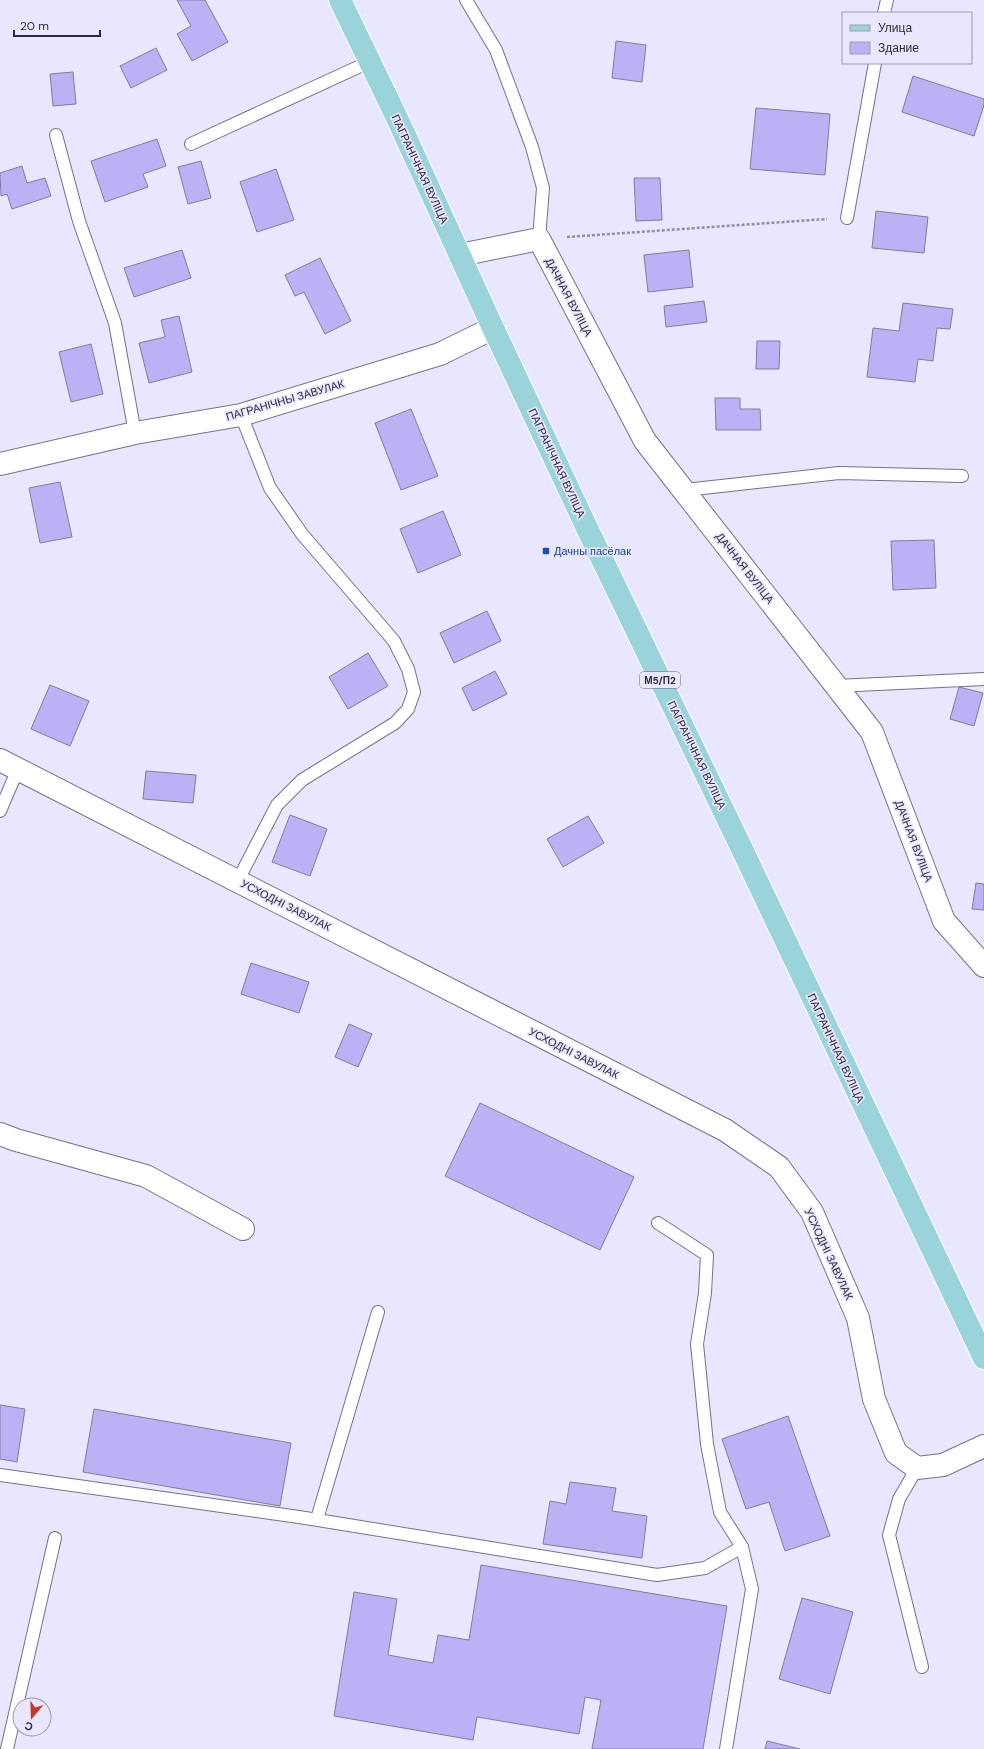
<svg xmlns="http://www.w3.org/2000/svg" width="984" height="1749" font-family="'DM Sans',sans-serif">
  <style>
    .building { fill: #bdb1f5; stroke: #817e95 }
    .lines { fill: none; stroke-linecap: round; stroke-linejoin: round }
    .lane-casing { stroke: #757288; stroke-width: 14 }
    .street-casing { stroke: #757288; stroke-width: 24 }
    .primary-casing { stroke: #fff; stroke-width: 24 }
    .path { stroke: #918fa1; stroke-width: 2.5; stroke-dasharray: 3 2; stroke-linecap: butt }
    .lane { stroke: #fff; stroke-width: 12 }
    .street { stroke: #fff; stroke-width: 22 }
    .primary { stroke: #9ad4da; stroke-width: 22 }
    .transit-dot { fill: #1a4fb4; stroke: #e9e6ff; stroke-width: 1.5 }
    .labels { text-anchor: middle; stroke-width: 3.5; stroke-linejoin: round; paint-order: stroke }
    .shield { fill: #e9e6ff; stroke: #656371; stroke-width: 1 }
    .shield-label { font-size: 10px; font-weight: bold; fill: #2c2b34 }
    .street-label { font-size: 11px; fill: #2c2b34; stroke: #e9e6ff }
    .transit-label { font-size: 11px; fill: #164399; stroke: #e9e6ff; text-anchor: start }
  </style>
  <rect width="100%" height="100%" fill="#e9e6ff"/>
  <!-- building -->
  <g class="building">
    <polygon points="177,0 205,0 228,42 192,61 177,34 191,26"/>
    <polygon points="616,41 646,45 642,82 612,78"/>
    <polygon points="156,48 167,70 131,88 120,66"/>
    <polygon points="73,72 76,104 53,106 50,74"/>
    <polygon points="913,76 984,99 984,105 974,136 902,112"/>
    <polygon points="756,108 830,114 825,175 750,169"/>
    <polygon points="157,139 166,166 143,174 148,187 105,202 91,161"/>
    <polygon points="201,161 211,198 188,204 178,167"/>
    <polygon points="22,166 27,183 45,178 51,196 12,209 7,194 1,196 0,173"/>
    <polygon points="276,169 294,220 257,232 240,182"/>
    <polygon points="634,178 660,178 662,220 636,221"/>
    <polygon points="876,211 928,217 924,253 872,248"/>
    <polygon points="182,250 191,278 134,297 124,268"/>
    <polygon points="689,250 693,287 648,292 644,255"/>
    <polygon points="320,258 351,321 325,334 304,292 295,296 285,275"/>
    <polygon points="704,301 707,322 666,327 664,306"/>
    <polygon points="903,303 953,309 950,329 937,328 933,361 918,359 915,382 867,377 873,328 899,331"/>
    <polygon points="179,316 192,372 149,383 139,343 165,337 161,320"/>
    <polygon points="757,341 780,341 779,369 756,369"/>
    <polygon points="91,344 103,394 71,402 59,352"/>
    <polygon points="715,398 740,398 740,409 760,409 761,430 716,430"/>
    <polygon points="411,409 438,476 401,490 375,423"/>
    <polygon points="60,482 72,537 40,543 29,488"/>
    <polygon points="443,511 461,555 418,573 400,529"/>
    <polygon points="934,540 936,588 893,590 891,541"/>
    <polygon points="487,611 501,641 454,663 440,633"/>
    <polygon points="368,653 388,686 348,709 329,677"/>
    <polygon points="495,671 507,694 473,711 462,688"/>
    <polygon points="50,685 89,701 70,746 31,729"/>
    <polygon points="959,687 983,693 974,726 950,719"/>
    <polygon points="146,771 196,775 193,803 143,799"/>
    <polygon points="290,815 327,829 310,876 272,862"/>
    <polygon points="588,816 604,843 563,867 547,839"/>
    <polygon points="976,883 984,884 984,910 972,909"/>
    <polygon points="251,963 309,982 299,1013 241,994"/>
    <polygon points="349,1024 372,1034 358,1067 335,1057"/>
    <polygon points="480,1103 634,1177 600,1250 445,1176"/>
    <polygon points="0,1405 25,1409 17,1462 0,1459"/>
    <polygon points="94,1409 291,1443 280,1506 83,1472"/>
    <polygon points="788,1416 830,1536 785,1551 769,1502 746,1509 722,1439"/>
    <polygon points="570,1482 616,1488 612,1511 647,1516 642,1558 543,1544 550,1501 566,1504"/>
    <polygon points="481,1565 727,1606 703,1749 592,1749 601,1700 585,1697 579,1734 477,1717 473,1740 334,1716 354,1592 397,1599 388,1655 433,1663 438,1635 469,1640"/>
    <polygon points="802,1598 853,1612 830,1694 779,1679"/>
    <polygon points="767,1741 800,1749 765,1749"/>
  </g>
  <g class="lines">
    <!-- lane casing -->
    <g class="lane-casing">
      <g id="lane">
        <polyline points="466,0 496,50 532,147 543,188 539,239"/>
        <polyline points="884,13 887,0"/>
        <polyline points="56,135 79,221 115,323 135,433"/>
        <polyline points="191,144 369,62"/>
        <polyline points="847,218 875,63"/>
        <polyline points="685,490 839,473 962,476"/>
        <polyline points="836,686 984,679"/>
        <polyline points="0,811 18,769"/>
        <polyline points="238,880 277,805 302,780 395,723 408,709 414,692 408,669 394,641 302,534 270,488 241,415"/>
        <polyline points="658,1223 707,1255 705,1293 697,1344 707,1444 720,1512 742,1547 752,1589 726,1749"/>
        <polyline points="917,1468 899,1499 889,1535 922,1667"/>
        <polyline points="0,1475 299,1517 657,1575 705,1568 742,1547"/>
        <polyline points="317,1519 378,1312"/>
        <polyline points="7,1749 55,1538"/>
      </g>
    </g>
    <!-- street casing -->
    <g class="street-casing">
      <g id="street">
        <polyline points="460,255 539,239 645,441 872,732 944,921 984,966"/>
        <polyline points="0,464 135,433 241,415 440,354 493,328"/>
        <polyline points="0,760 725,1130 779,1167 812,1212 858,1318 874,1399 896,1453 917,1468 943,1465 984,1446"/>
        <polyline points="0,1134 16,1140 146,1176 243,1229"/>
      </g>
    </g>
    <!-- primary casing -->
    <g class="primary-casing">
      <polyline id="primary" points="340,0 397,118 493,328 587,528 742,849 984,1358"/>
    </g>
    <!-- path -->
    <polyline class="path" points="567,237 827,219"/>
    <!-- lane -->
    <use href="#lane" class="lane"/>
    <!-- street -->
    <use href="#street" class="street"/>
    <!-- primary -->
    <use href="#primary" class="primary"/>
  </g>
  <!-- markers -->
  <rect class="transit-dot" x="542" y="547" width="8" height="8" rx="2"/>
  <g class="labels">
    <!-- shield labels -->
    <rect class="shield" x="640" y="672" width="40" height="16" rx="3"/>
    <g class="shield-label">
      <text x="660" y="684">М5/П2</text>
    </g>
    <!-- street labels -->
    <g class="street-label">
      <text transform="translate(420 169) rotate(65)" y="4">ПАГРАНІЧНАЯ ВУЛІЦА</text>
      <text transform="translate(569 297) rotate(62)" y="4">ДАЧНАЯ ВУЛІЦА</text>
      <text transform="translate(285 400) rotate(-16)" y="4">ПАГРАНІЧНЫ ЗАВУЛАК</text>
      <text transform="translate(557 463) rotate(65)" y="4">ПАГРАНІЧНАЯ ВУЛІЦА</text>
      <text transform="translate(745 568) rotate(52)" y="4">ДАЧНАЯ ВУЛІЦА</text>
      <text transform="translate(697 755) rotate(64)" y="4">ПАГРАНІЧНАЯ ВУЛІЦА</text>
      <text transform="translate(914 841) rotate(69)" y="4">ДАЧНАЯ ВУЛІЦА</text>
      <text transform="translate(286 905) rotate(27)" y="4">УСХОДНІ ЗАВУЛАК</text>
      <text transform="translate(836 1048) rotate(65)" y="4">ПАГРАНІЧНАЯ ВУЛІЦА</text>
      <text transform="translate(574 1053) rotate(27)" y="4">УСХОДНІ ЗАВУЛАК</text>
      <text transform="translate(829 1254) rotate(65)" y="4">УСХОДНІ ЗАВУЛАК</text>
    </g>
    <!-- transit labels -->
    <g class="transit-label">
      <text x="554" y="555">Дачны пасёлак</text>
    </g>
  </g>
  <!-- legend -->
  <rect x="842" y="12" width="130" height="52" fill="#e9e6ff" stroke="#9d9bae"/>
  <rect x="850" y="25" width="20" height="6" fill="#9ad4da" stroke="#9d9bae"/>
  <text x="878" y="32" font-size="12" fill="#2c2b34">Улица</text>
  <rect x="850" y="42" width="20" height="12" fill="#bdb1f5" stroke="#9d9bae"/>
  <text x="878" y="52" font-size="12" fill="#2c2b34">Здание</text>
  <!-- north arrow -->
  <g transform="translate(32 1717) rotate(199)"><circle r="19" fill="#e9e6ff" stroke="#9d9bae"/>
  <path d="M0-3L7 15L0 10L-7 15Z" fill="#c53827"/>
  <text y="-6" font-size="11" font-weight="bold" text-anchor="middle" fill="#2c2b34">С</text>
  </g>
  <!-- scale -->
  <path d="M14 30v6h86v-6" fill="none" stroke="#2c2b34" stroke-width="2"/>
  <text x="20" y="30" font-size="12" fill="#2c2b34" stroke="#e9e6ff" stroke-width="3" paint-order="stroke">20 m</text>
</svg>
